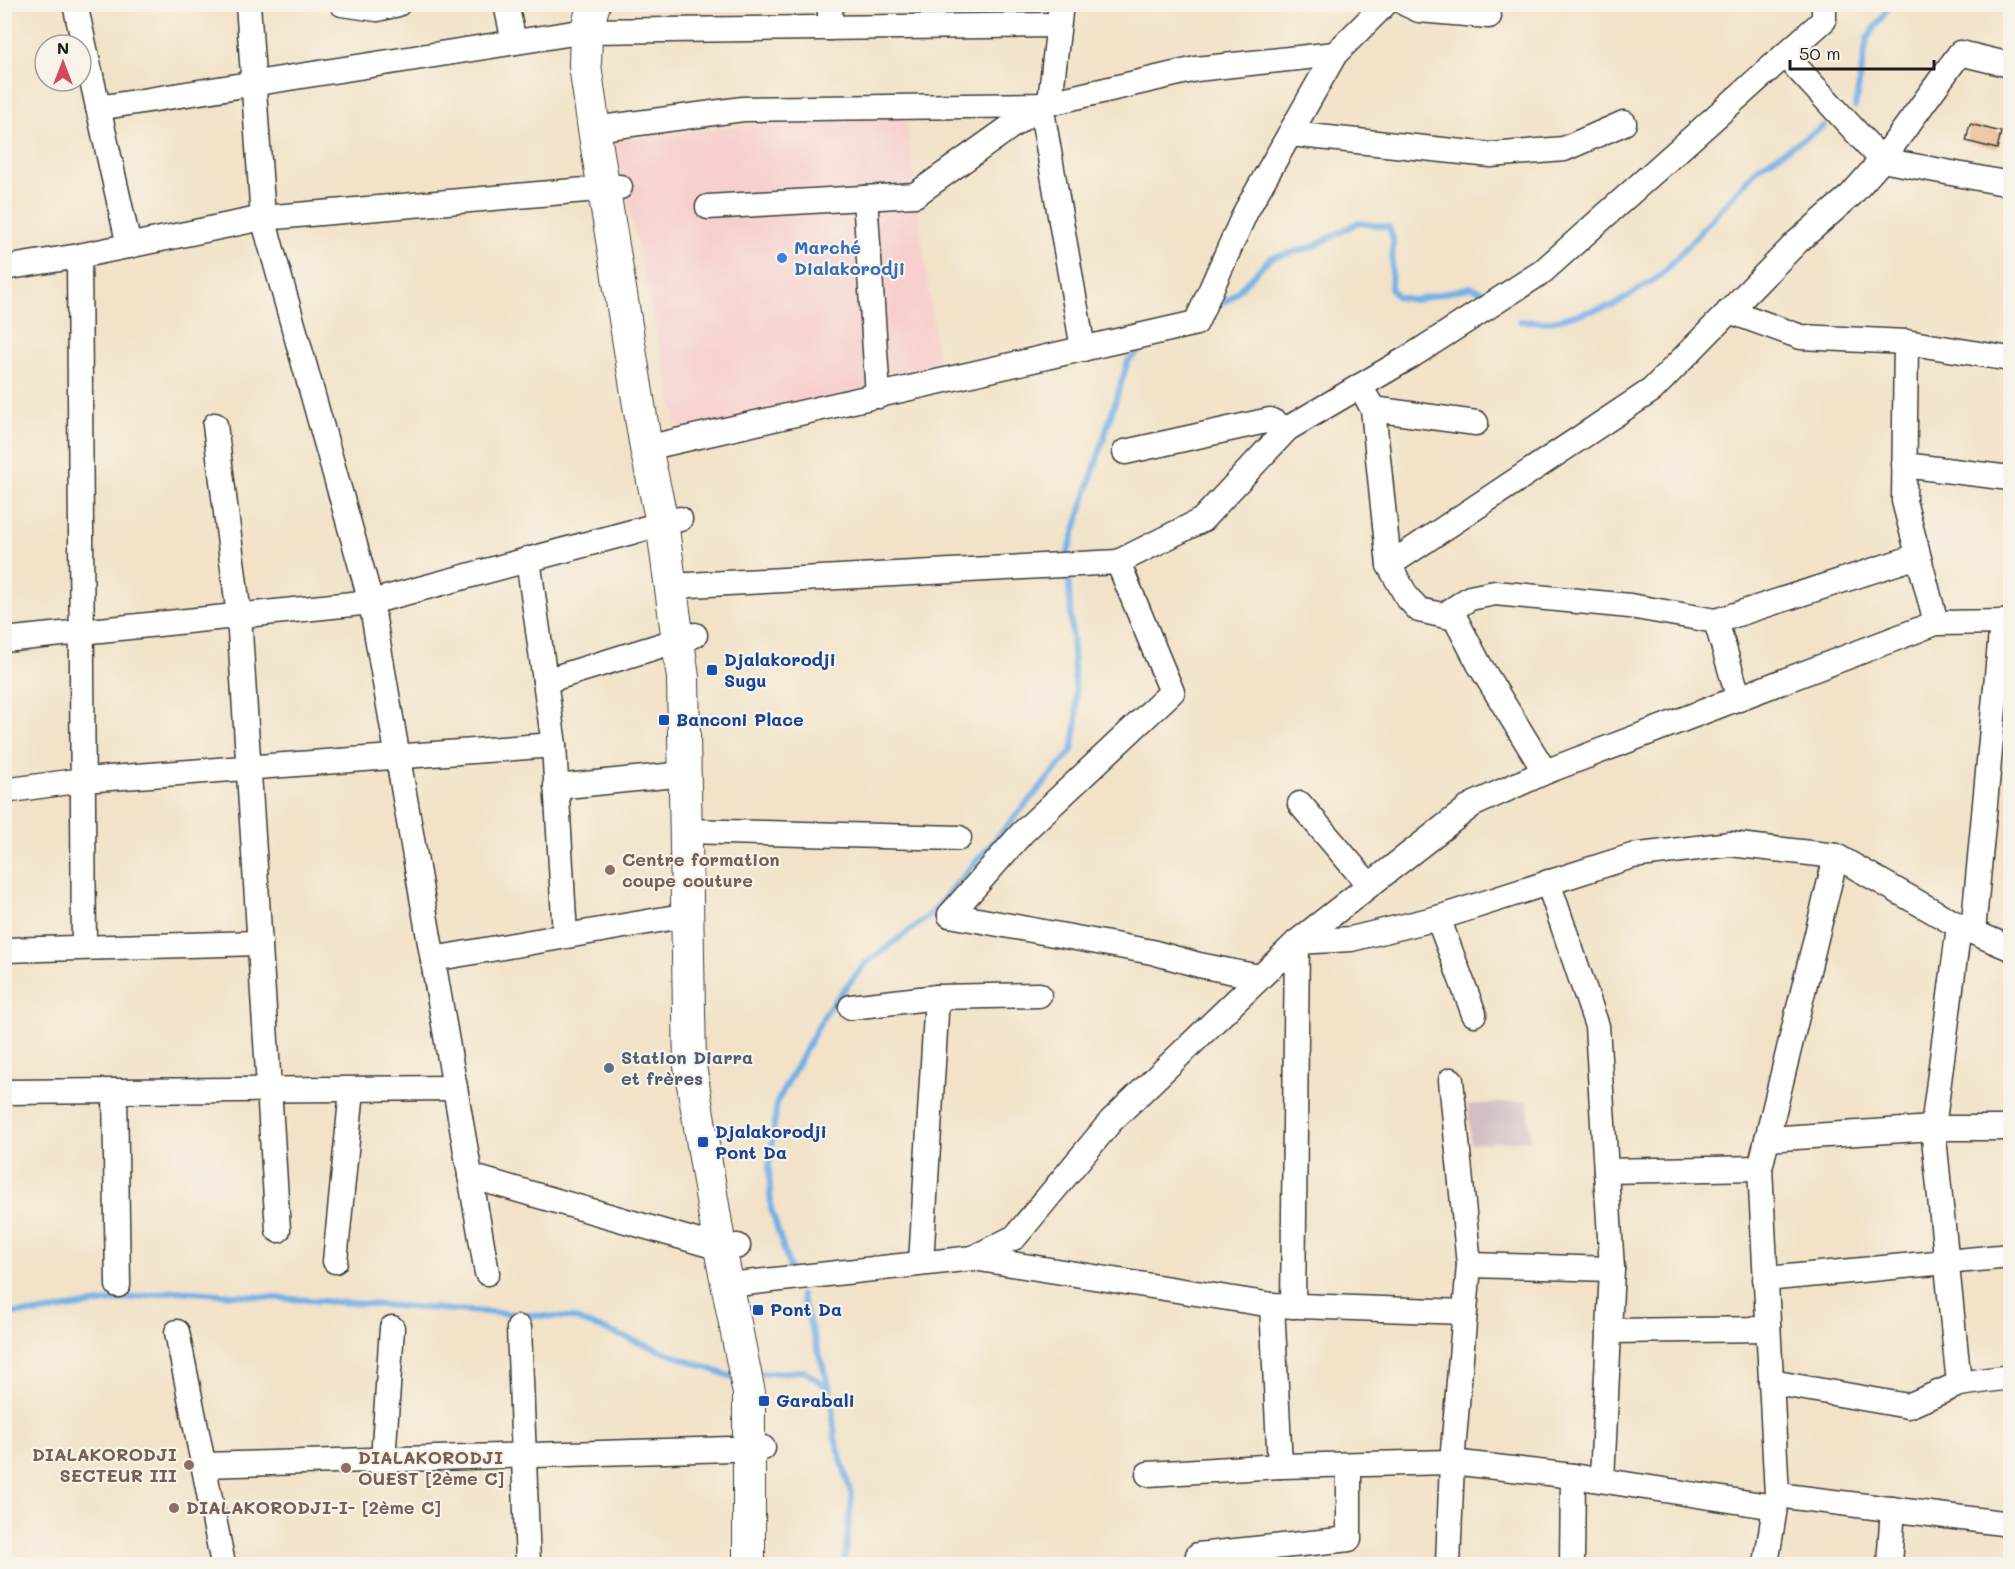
<svg xmlns="http://www.w3.org/2000/svg" width="2015" height="1569" font-family="Mali,sans-serif">
  <style>
    .built { fill: #f7d0cd }
    .industrial { fill: #d2bec3 }
    .lines { fill: none; stroke-linecap: round; stroke-linejoin: round }
    .stream { stroke: #76b0e6; stroke-width: 6 }
    .building { fill: #e3a575 }
    .minor-casing { stroke: #3c3a36; stroke-width: 27 }
    .major-casing { stroke: #3c3a36; stroke-width: 34 }
    .minor { stroke: #fff; stroke-width: 24 }
    .major { stroke: #fff; stroke-width: 32 }
    .shop-dot { fill: #3f7fe0; stroke: #f7f3e8; stroke-width: 2 }
    .transit-dot { fill: #1a4fb4; stroke: #f7f3e8; stroke-width: 2 }
    .education-dot { fill: #8d6e63; stroke: #f7f3e8; stroke-width: 2 }
    .service-dot { fill: #5c6f8a; stroke: #f7f3e8; stroke-width: 2 }
    .labels { text-anchor: middle; stroke-width: 4.5; stroke-linejoin: round; paint-order: stroke }
    .shop-label { font-size: 18px; font-weight: bold; fill: #366cbe; stroke: #f7f3e8; text-anchor: start }
    .transit-label { font-size: 18px; font-weight: bold; fill: #164399; stroke: #f7f3e8; text-anchor: start }
    .education-label { font-size: 18px; font-weight: bold; fill: #785e54; stroke: #f7f3e8; text-anchor: start }
    .service-label { font-size: 18px; font-weight: bold; fill: #4e5e75; stroke: #f7f3e8; text-anchor: start }
  </style>
  <rect width="100%" height="100%" fill="#f7f3e8"/>
  <filter id="ink" filterUnits="userSpaceOnUse"><feTurbulence type="fractalNoise" baseFrequency=".0167" numOctaves="2"/><feDisplacementMap in="SourceGraphic" scale="12" xChannelSelector="R" yChannelSelector="G"/><feConvolveMatrix kernelMatrix="1 2 1 2 8 2 1 2 1" color-interpolation-filters="sRGB"/></filter>
  <filter id="wash" filterUnits="userSpaceOnUse"><feTurbulence type="fractalNoise" baseFrequency=".008" numOctaves="4" result="noise"/><feDisplacementMap in="SourceGraphic" scale="24" xChannelSelector="R" yChannelSelector="G"/><feGaussianBlur stdDeviation="1.35" result="paint"/><feColorMatrix in="noise" values="0 0 0 0 0 0 0 0 0 0 0 0 0 0 0 0 0 1.4 0 .05"/><feComposite in="paint" operator="in"/></filter>
  <g filter="url(#wash)">
    <rect width="100%" height="100%" fill="#f2e2c7"/>
    <!-- built -->
    <polygon class="built" points="905,109 940,376 679,434 614,140"/>
    <!-- industrial -->
    <polygon class="industrial" points="1528,1101 1530,1140 1471,1144 1468,1105"/>
    <g class="lines">
      <!-- stream -->
      <g class="stream">
        <polyline points="1855,107 1867,39 1891,4"/>
        <polyline points="1211,307 1230,299 1270,258 1313,247 1357,223 1389,227 1393,239 1391,288 1397,297 1415,300 1471,287 1487,293"/>
        <polyline points="1520,321 1548,322 1614,305 1660,276 1759,167 1824,126"/>
        <polyline points="1068,561 1068,552 1128,361 1148,343"/>
        <polyline points="790,1269 771,1209 769,1166 777,1102 827,1010 866,963 929,916 1072,751 1077,720 1068,571"/>
        <polyline points="801,1295 830,1389 835,1438 852,1497 844,1564"/>
        <polyline points="4,1313 36,1313 176,1291 573,1318 732,1377 736,1376"/>
        <polyline points="755,1374 804,1371 830,1389"/>
      </g>
    </g>
    <g id="blocks">
      <!-- building -->
      <polygon class="building" points="1970,124 2001,132 1997,149 1966,141"/>
    </g>
  </g>
  <g filter="url(#ink)">
    <use href="#blocks" fill-opacity="0" stroke="#3c3a36" stroke-width="1.5"/>
    <g class="lines">
      <!-- minor casing -->
      <g class="minor-casing">
        <g id="minor">
          <polyline points="75,4 129,246"/>
          <polyline points="248,4 263,218 371,602 487,1273"/>
          <polyline points="342,4 377,9 398,4"/>
          <polyline points="506,4 514,42"/>
          <polyline points="1406,4 1419,10 1489,16"/>
          <polyline points="830,28 830,4"/>
          <polyline points="1785,55 1882,160 2010,184"/>
          <polyline points="1050,102 1061,4"/>
          <polyline points="1041,105 1083,349"/>
          <polyline points="98,108 586,31 1058,25"/>
          <polyline points="594,129 743,109 1041,105 1196,69 1335,54"/>
          <polyline points="1290,134 1491,155 1564,149 1624,123"/>
          <polyline points="865,198 878,396"/>
          <polyline points="708,207 915,195 1041,105"/>
          <polyline points="79,256 84,947"/>
          <polyline points="4,268 79,256 263,218 620,187"/>
          <polyline points="1729,311 1801,337 1906,342 2010,359"/>
          <polyline points="1906,342 1904,501 1936,623"/>
          <polyline points="1360,386 1373,409 1389,565 1407,597 1419,610 1455,618 1479,664 1545,772"/>
          <polyline points="1373,409 1476,423"/>
          <polyline points="215,425 239,616 278,1230"/>
          <polyline points="646,448 1196,323 1246,211 1335,54 1385,4"/>
          <polyline points="1125,452 1270,420 1287,429"/>
          <polyline points="1904,465 2010,478"/>
          <polyline points="528,559 554,745 565,936"/>
          <polyline points="1389,565 1652,390 1797,242 1851,195 1882,160 1960,53 2010,65"/>
          <polyline points="671,586 1118,562 1202,520 1287,429 1413,355 1542,272 1824,20 1824,4"/>
          <polyline points="1444,615 1470,598 1495,593 1630,606 1716,621 1918,556"/>
          <polyline points="1716,621 1739,699"/>
          <polyline points="4,640 371,602 680,519"/>
          <polyline points="545,681 695,635"/>
          <polyline points="556,787 685,774"/>
          <polyline points="4,791 83,780 554,745"/>
          <polyline points="1300,804 1369,885"/>
          <polyline points="686,831 959,838"/>
          <polyline points="1548,882 1597,1026 1612,1269 1602,1480"/>
          <polyline points="950,915 1022,833 1172,692 1118,562"/>
          <polyline points="950,915 1152,952 1199,965 1259,977"/>
          <polyline points="1438,918 1474,1014"/>
          <polyline points="1973,932 2002,622"/>
          <polyline points="4,950 260,943"/>
          <polyline points="433,959 688,915"/>
          <polyline points="851,1007 937,997 1039,995"/>
          <polyline points="115,1091 118,1285"/>
          <polyline points="4,1092 455,1088"/>
          <polyline points="1767,1139 1933,1128 2010,1128"/>
          <polyline points="1606,1171 1760,1168"/>
          <polyline points="470,1176 720,1248 738,1246"/>
          <polyline points="973,1258 1272,1305 1464,1312"/>
          <polyline points="335,1261 352,1090"/>
          <polyline points="921,1263 937,997"/>
          <polyline points="1469,1265 1612,1269"/>
          <polyline points="1765,1279 2010,1256"/>
          <polyline points="728,1285 973,1258 1015,1237 1111,1121 1297,942 1351,939 1438,918 1632,856 1730,844 1836,856 1959,926 2010,948"/>
          <polyline points="1272,1305 1280,1466"/>
          <polyline points="1293,1306 1297,942 1472,805 1545,772 1936,623 2010,622"/>
          <polyline points="519,1328 528,1564"/>
          <polyline points="1609,1331 1768,1329"/>
          <polyline points="177,1332 223,1564"/>
          <polyline points="1771,1382 1908,1406 1959,1384 2010,1377"/>
          <polyline points="1959,1384 1933,1128 1959,926"/>
          <polyline points="383,1460 392,1328"/>
          <polyline points="203,1465 763,1448"/>
          <polyline points="1148,1474 1280,1466 1452,1462 1573,1476 1775,1507"/>
          <polyline points="1777,1495 2010,1524"/>
          <polyline points="1198,1564 1198,1555 1349,1539 1349,1465"/>
          <polyline points="1448,1564 1452,1462 1469,1265 1451,1080"/>
          <polyline points="1572,1564 1573,1476"/>
          <polyline points="1766,1564 1777,1495 1760,1168 1836,856"/>
          <polyline points="1889,1564 1893,1509"/>
        </g>
      </g>
      <!-- major casing -->
      <g class="major-casing">
        <polyline id="major" points="594,4 586,31 585,65 594,129 646,448 662,522 683,678 690,1066 720,1248 749,1393 749,1564"/>
      </g>
      <!-- minor -->
      <use href="#minor" class="minor"/>
      <!-- major -->
      <use href="#major" class="major"/>
    </g>
  </g>
  <!-- markers -->
  <circle class="shop-dot" cx="782" cy="258" r="6"/>
  <g class="transit-dot">
    <rect x="706" y="664" width="12" height="12" rx="3"/>
    <rect x="658" y="714" width="12" height="12" rx="3"/>
    <rect x="697" y="1136" width="12" height="12" rx="3"/>
    <rect x="752" y="1304" width="12" height="12" rx="3"/>
    <rect x="758" y="1395" width="12" height="12" rx="3"/>
  </g>
  <g class="education-dot">
    <circle cx="610" cy="870" r="6"/>
    <circle cx="189" cy="1465" r="6"/>
    <circle cx="346" cy="1468" r="6"/>
    <circle cx="174" cy="1508" r="6"/>
  </g>
  <circle class="service-dot" cx="609" cy="1068" r="6"/>
  <g class="labels">
    <!-- shop labels -->
    <g class="shop-label">
      <text x="794" y="254">Marché<tspan x="794" dy="21">Dialakorodji</tspan></text>
    </g>
    <!-- transit labels -->
    <g class="transit-label">
      <text x="724" y="666">Djalakorodji<tspan x="724" dy="21">Sugu</tspan></text>
      <text x="676" y="726">Banconi Place</text>
      <text x="715" y="1138">Djalakorodji<tspan x="715" dy="21">Pont Da</tspan></text>
      <text x="770" y="1316">Pont Da</text>
      <text x="776" y="1407">Garabali</text>
    </g>
    <!-- education labels -->
    <g class="education-label">
      <text x="622" y="866">Centre formation<tspan x="622" dy="21">coupe couture</tspan></text>
      <text x="177" y="1461" text-anchor="end">DIALAKORODJI<tspan x="177" dy="21">SECTEUR III</tspan></text>
      <text x="358" y="1464">DIALAKORODJI<tspan x="358" dy="21">OUEST [2ème C]</tspan></text>
      <text x="186" y="1514">DIALAKORODJI-I- [2ème C]</text>
    </g>
    <!-- service labels -->
    <g class="service-label">
      <text x="621" y="1064">Station Diarra<tspan x="621" dy="21">et frères</tspan></text>
    </g>
  </g>
  <!-- margin -->
  <rect width="2015" height="1569" fill="none" stroke="#f7f3e8" stroke-width="24"/>
  <!-- north arrow -->
  <g transform="translate(63 63)"><circle r="28" fill="#f7f3e8" stroke="#9f9d96" stroke-width="1.5"/>
  <path d="M0-4.5L10 22L0 15L-10 22Z" fill="#d1495b"/>
  <text y="-9" font-size="16" font-weight="bold" text-anchor="middle" fill="#1c1c1c">N</text>
  </g>
  <!-- scale -->
  <path d="M1790 60v9h144v-9" fill="none" stroke="#1c1c1c" stroke-width="3"/>
  <text x="1799" y="60" font-size="18" fill="#1c1c1c" stroke="#f7f3e8" stroke-width="4.5" paint-order="stroke">50 m</text>
</svg>
